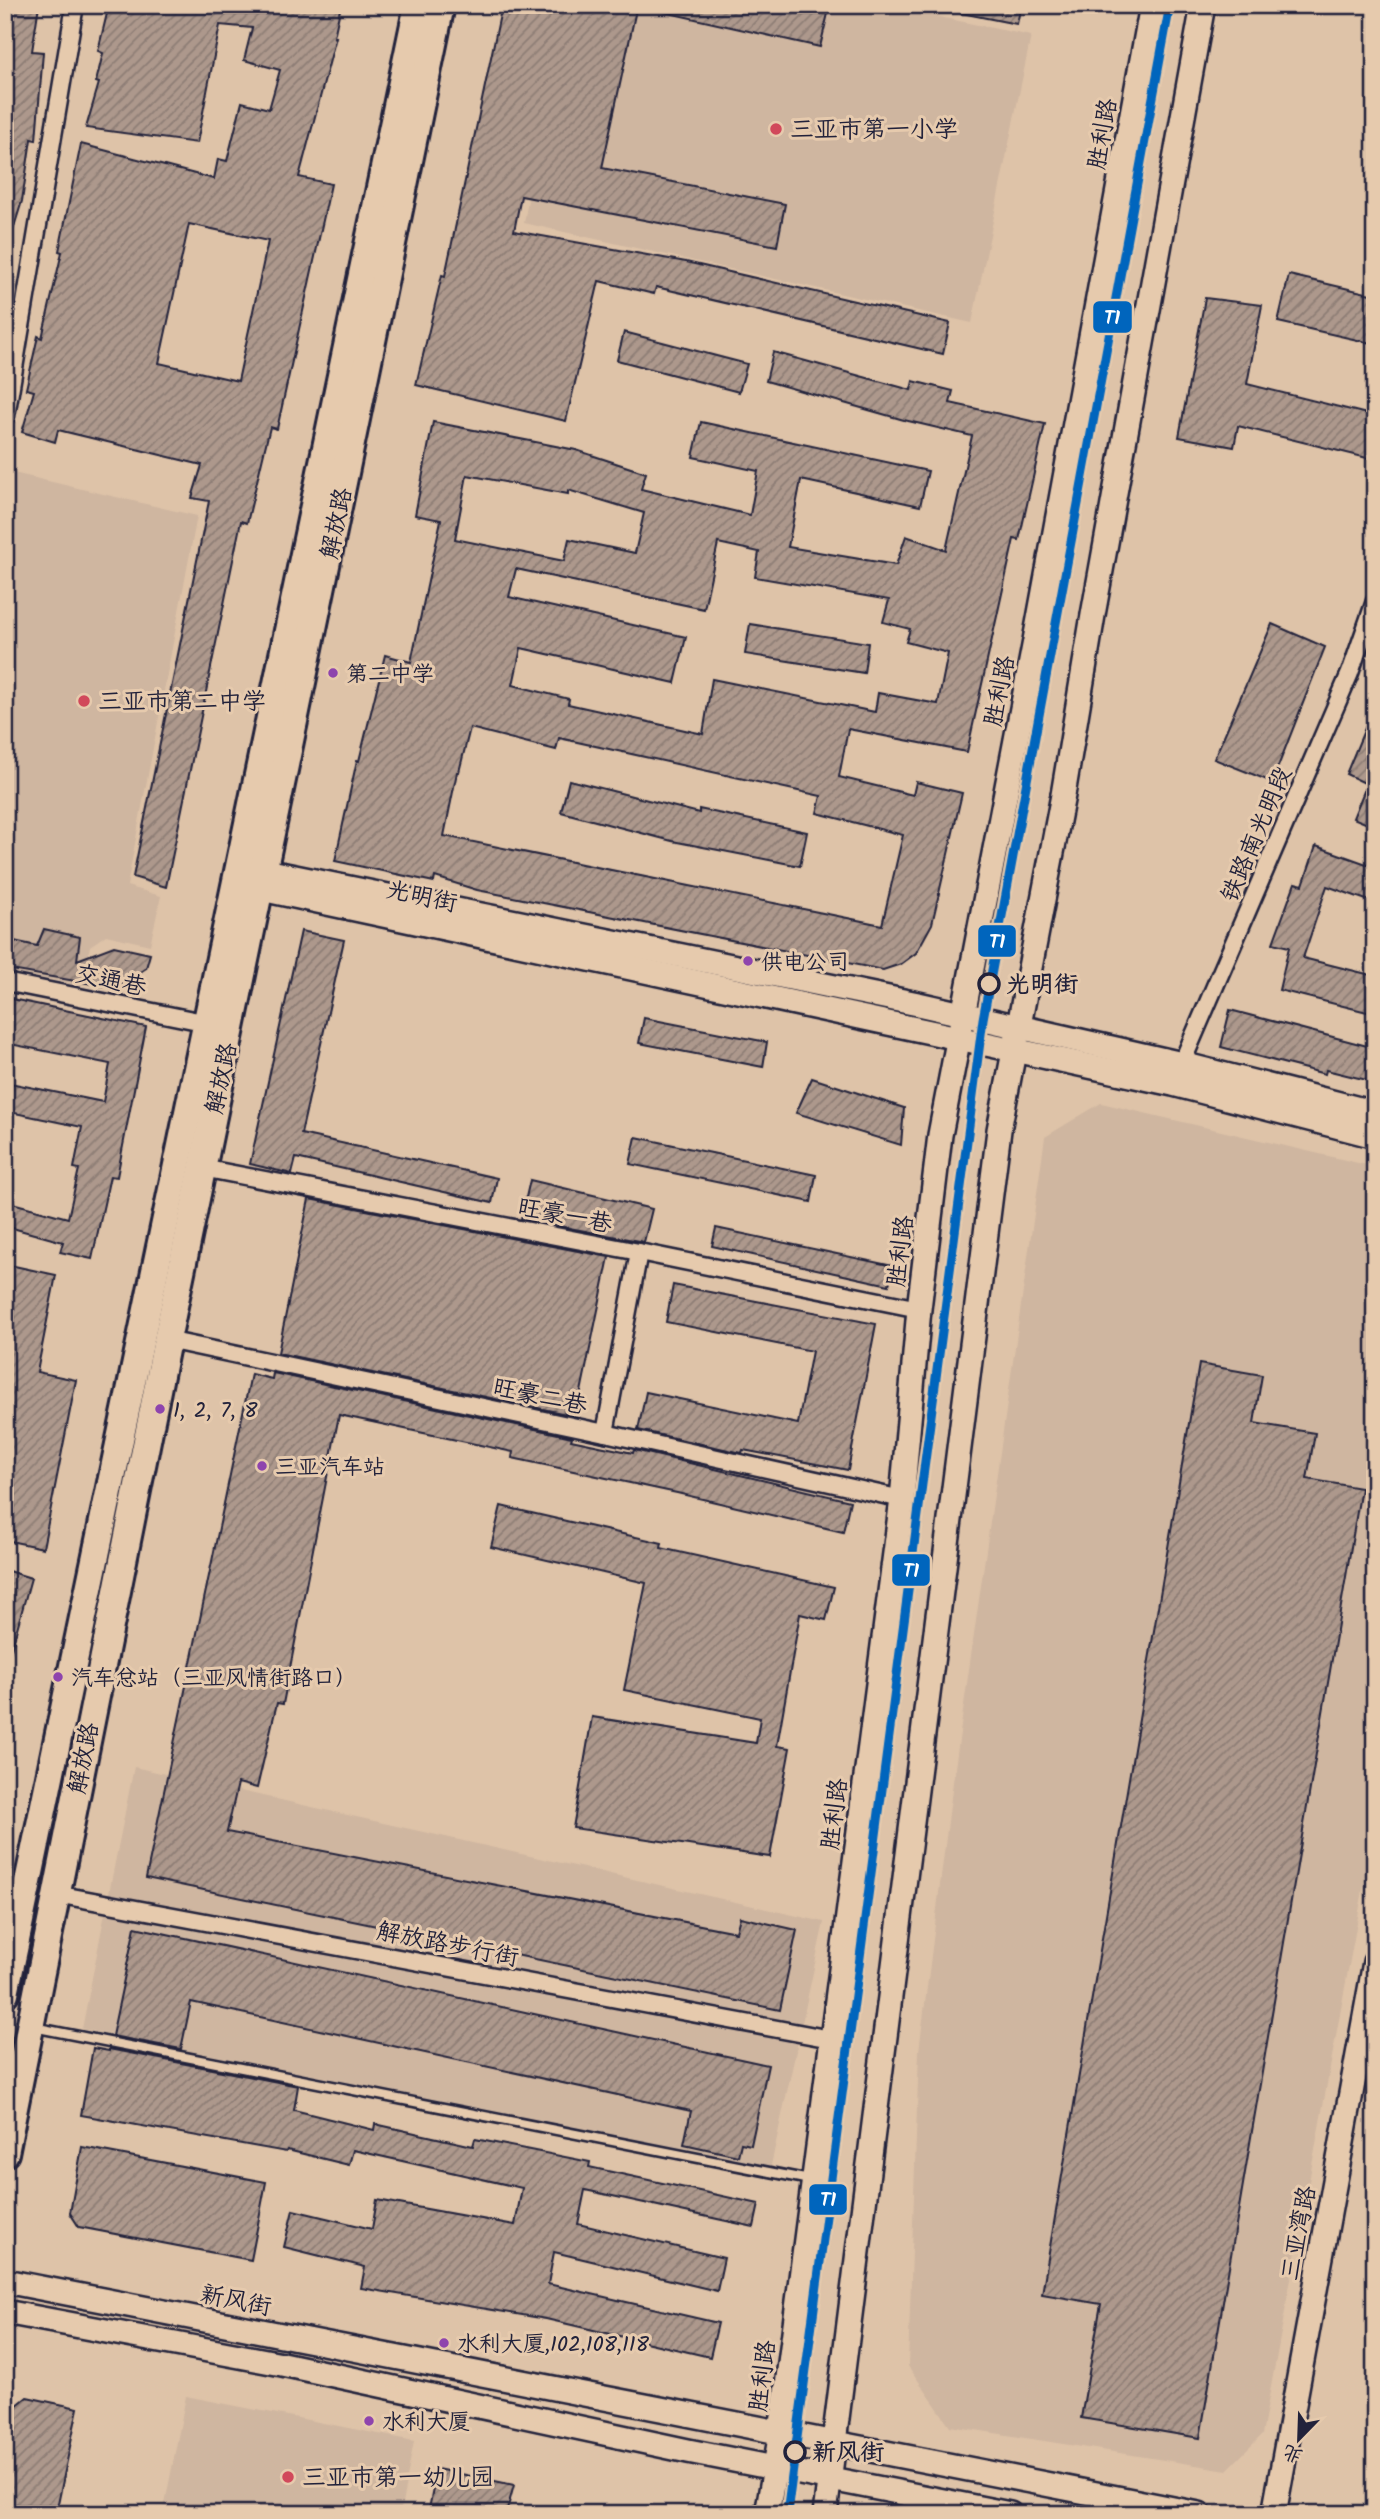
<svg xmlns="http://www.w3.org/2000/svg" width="1380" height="2519" font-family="Kalam,'LXGW WenKai TC',sans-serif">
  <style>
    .built { fill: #cfb6a0 }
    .building { fill: url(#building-hatch); stroke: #22223b; stroke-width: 2; fill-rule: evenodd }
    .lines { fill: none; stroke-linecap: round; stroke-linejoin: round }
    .lane-casing { stroke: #22223b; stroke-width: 13 }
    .street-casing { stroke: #22223b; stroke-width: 21 }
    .secondary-casing { stroke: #22223b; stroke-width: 28 }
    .primary-casing { stroke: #22223b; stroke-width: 32 }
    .lane { stroke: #e6caad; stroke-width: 8 }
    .street { stroke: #e6caad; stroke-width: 16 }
    .secondary { stroke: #e6caad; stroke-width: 23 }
    .primary { stroke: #e6caad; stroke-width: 26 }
    .rail-1-casing { stroke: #e6caad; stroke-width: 14 }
    .rail-1 { stroke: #0065bd; stroke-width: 9 }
    .poi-dot { fill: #d1495b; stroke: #e6caad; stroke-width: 2.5 }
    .bus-dot { fill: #8e44ad; stroke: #e6caad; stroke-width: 2.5 }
    .stop-dot { fill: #e6caad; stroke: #22223b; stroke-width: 3.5 }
    .labels { text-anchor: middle; stroke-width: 6; stroke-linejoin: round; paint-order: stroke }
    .bus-label { font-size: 22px; fill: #22223b; stroke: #e6caad; text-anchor: start }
    .poi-label { font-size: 24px; fill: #22223b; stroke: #e6caad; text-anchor: start }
    .street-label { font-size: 24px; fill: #22223b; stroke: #e6caad }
    .stop-label { font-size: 24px; font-weight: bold; fill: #22223b; stroke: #e6caad; text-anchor: start }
    .line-badge { stroke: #e6caad; stroke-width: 2.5 }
    .badge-label { font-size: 19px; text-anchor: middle; font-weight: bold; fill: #fff }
  </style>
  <defs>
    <pattern id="building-hatch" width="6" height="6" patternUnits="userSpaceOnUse" patternTransform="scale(1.75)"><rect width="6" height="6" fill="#ad988c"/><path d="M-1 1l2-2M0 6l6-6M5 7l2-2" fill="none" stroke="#8c7c74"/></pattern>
  </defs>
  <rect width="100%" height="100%" fill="#dec3a8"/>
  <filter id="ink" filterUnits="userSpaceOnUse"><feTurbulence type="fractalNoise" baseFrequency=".0143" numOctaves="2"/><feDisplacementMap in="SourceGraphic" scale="14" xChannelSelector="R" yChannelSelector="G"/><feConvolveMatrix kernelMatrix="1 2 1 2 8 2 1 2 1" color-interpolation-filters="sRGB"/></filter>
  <g filter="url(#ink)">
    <!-- built -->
    <g class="built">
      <polygon points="562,5 882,5 1031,36 972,323 524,223"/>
      <polygon points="5,471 197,516 127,886 161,896 150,945 106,935 90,946 81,986 5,971"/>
      <polygon points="1101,1103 1375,1167 1375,1825 1262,2435 1227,2470 950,2426 908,2366 919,2051 953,1782 1045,1137"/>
      <polygon points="134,1767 824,1922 770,2170 82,2029"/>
      <polygon points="186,2396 414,2441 400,2514 163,2514"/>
    </g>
    <!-- building -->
    <g class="building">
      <polygon points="5,5 39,5 32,51 43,52 36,140 31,139 22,201 9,243 5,242"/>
      <path d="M109,5H341L334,37H336L299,177L331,184L277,429L270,427L247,523L241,521L166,887L133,877L209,501L192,498L202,465L58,430L55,442L22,432L34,391L26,389L38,336L42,338L62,252L59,251L81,144L214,179L218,159L227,161L242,102L269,109L280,70L244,60L252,28L220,25L197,143L86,128L99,83L96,82L103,53L98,51ZM189,224L268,241L238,381L159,363Z"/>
      <polygon points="502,5 637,5 602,168 785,204 777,246 521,196 514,231 686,262 950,323 943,354 656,287 654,294 599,281 566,421 416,385 442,275 445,276"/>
      <polygon points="664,5 830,5 820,47 664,12"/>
      <polygon points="961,5 1021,5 1017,24 961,13"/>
      <polygon points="1289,275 1375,295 1375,344 1278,322"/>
      <polygon points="1205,298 1262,305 1247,384 1375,416 1375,460 1238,426 1234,447 1179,437"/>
      <polygon points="624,332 747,364 739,392 617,360"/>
      <path d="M773,352L911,390L913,381L953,391L950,403L1045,424L1019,540L1014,539L967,752L848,729L839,777L913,795L916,782L962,793L932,924L916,953L901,964L883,970L477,890L435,877L434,882L335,861L357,760L359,761L385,655L411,662L441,520L415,515L433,422L576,450L646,473L641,489L750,515L758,471L693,457L701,422L928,471L920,506L801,480L788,547L896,565L906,536L946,550L972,436L904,420L766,381ZM467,475L568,494V490L644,513L635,553L569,539L564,561L455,539ZM718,543L759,552L755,577L889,600L883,622L910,629L906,642L948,653L938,704L878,693L875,712L712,679L703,734L568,704L569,699L513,685L521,648L675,683L686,637L509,597L516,569L704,609ZM470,728L556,750L559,738L821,796L817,813L903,835L882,925L444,836L457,772H459Z"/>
      <polygon points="750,624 868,643 864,673 745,654"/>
      <polygon points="1272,624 1325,647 1272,782 1214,759"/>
      <polygon points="1375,704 1375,827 1353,818 1367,784 1346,774"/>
      <polygon points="569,780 699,813 699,809 807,832 800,866 672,841 561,812"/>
      <polygon points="1316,846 1375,867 1375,903 1327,886 1303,958 1375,976 1375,1014 1279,990 1289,947 1273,943 1295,883 1303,885"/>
      <polygon points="44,929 80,937 77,960 114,946 150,954 146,968 116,988 5,969 5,939 37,946"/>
      <polygon points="301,931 344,940 301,1134 497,1178 492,1203 296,1158 292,1174 250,1164"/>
      <polygon points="7,998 146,1027 117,1177 110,1176 92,1259 60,1252 63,1242 5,1226 5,1201 68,1218 79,1169 74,1168 82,1127 5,1111 5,1082 103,1102 110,1064 5,1043"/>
      <polygon points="1230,1010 1375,1048 1375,1082 1326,1070 1325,1074 1221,1047"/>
      <polygon points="644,1018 767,1042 763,1067 639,1043"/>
      <polygon points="812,1078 904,1108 901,1145 796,1113"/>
      <polygon points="636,1137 816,1175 811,1202 630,1164"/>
      <polygon points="530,1180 652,1209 644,1242 521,1219"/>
      <polygon points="309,1199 609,1257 576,1416 278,1353"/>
      <polygon points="716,1228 893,1266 889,1285 712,1246"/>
      <polygon points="5,1264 56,1275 37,1372 76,1380 43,1548 5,1540"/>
      <polygon points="673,1285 876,1324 848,1470 743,1450 742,1453 638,1430 646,1392 798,1424 812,1351 666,1322"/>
      <polygon points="1199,1364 1262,1375 1254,1423 1315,1433 1307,1479 1361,1488 1200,2438 1081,2418 1101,2304 1042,2294"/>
      <polygon points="273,1373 572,1437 571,1440 633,1453 634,1450 850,1501 843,1532 677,1493 512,1458 513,1452 339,1415 283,1704 277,1703 257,1788 238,1783 227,1832 736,1932 740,1917 797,1930 780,2010 146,1878 251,1374 272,1379"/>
      <polygon points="501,1506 662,1543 661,1548 834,1587 826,1620 800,1614 777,1746 790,1748 770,1857 573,1828 592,1717 756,1743 760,1718 624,1690 646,1583 491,1547"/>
      <polygon points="5,1570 31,1578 10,1654 5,1654"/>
      <polygon points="135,1927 768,2065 751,2145 741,2143 738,2156 684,2144 691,2111 191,2002 181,2049 112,2036"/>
      <polygon points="93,2048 109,2051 109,2049 298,2086 294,2110 374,2130 375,2124 473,2146 475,2139 590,2162 589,2167 759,2204 754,2227 585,2190 578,2224 724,2258 717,2291 554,2252 548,2284 718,2323 710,2357 546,2319 361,2288 365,2267 284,2247 293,2210 372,2229 377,2200 515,2225 522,2188 353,2150 349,2165 287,2150 286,2152 81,2115"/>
      <polygon points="82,2147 266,2182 251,2260 79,2227 70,2213"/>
      <polygon points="27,2397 78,2408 56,2514 5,2514 5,2415"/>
      <polygon points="437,2469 514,2485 506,2514 428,2514"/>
    </g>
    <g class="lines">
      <!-- lane casing -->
      <g class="lane-casing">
        <polyline id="lane" points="33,2027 810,2180"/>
      </g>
      <!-- street casing -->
      <g class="street-casing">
        <g id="street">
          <polyline points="6,416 75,5"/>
          <polyline points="5,982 208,1023"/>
          <polyline points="1178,1072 1350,673 1375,601"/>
          <polyline points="202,1168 639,1252 919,1309"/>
          <polyline points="167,1340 605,1433 902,1499"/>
          <polyline points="605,1433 639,1252"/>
          <polyline points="56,1894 831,2039"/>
        </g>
      </g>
      <!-- secondary casing -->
      <g class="secondary-casing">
        <g id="secondary">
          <polyline points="246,867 918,1004 1182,1064 1375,1113"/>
          <polyline points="243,885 1173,1084 1375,1136"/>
          <polyline points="5,2281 1199,2514"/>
          <polyline points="5,2312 282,2364 688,2451 1010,2514"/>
          <polyline points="767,2514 781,2432 902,1499 919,1309 940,1135 1034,646 1152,5"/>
          <polyline points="825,2514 999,1130 1063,795 1093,615 1203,5"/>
          <polyline points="1274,2514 1375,1962"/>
        </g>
      </g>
      <!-- primary casing -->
      <g class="primary-casing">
        <g id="primary">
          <polyline points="5,1993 418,5"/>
          <polyline points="5,2153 167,1340 441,5"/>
        </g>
      </g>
      <!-- lane -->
      <use href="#lane" class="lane"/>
      <!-- street -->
      <use href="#street" class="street"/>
      <!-- secondary -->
      <use href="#secondary" class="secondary"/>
      <!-- primary -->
      <use href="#primary" class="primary"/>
      <!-- rail-1 casing -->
      <g class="rail-1-casing">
        <polyline id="rail-1" points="787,2514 983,1019 1170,5"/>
      </g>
      <!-- rail-1 -->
      <use href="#rail-1" class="rail-1"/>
    </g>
  </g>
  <!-- markers -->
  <g class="poi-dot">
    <circle cx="776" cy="129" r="7"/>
    <circle cx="84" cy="701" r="7"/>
    <circle cx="288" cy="2477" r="7"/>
  </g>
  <g class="bus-dot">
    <circle cx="333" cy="673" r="6"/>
    <circle cx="748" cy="961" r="6"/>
    <circle cx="160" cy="1409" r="6"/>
    <circle cx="262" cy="1466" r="6"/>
    <circle cx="58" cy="1677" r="6"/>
    <circle cx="444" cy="2343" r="6"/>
    <circle cx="369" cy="2421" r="6"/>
  </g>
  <g class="stop-dot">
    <circle cx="989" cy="984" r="10"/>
    <circle cx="795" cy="2452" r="10"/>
  </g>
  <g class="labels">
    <!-- bus labels -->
    <g class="bus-label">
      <text x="346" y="681">第二中学</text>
      <text x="761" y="969">供电公司</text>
      <text x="173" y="1417">1, 2, 7, 8</text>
      <text x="275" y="1474">三亚汽车站</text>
      <text x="71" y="1685">汽车总站（三亚风情街路口）</text>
      <text x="457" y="2351">水利大厦,102,108,118</text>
      <text x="382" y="2429">水利大厦</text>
    </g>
    <!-- poi labels -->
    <g class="poi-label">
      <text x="790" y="137">三亚市第一小学</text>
      <text x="98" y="709">三亚市第二中学</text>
      <text x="302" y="2485">三亚市第一幼儿园</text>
    </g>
    <!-- street labels -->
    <g class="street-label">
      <text transform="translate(1102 134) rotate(-80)" y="8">胜利路</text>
      <text transform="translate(336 523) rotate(-78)" y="8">解放路</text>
      <text transform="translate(999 691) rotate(-79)" y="8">胜利路</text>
      <text transform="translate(1256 834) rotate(-67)" y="8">铁路南光明段</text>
      <text transform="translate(422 896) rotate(12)" y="8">光明街</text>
      <text transform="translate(111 980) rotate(12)" y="8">交通巷</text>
      <text transform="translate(221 1078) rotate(-78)" y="8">解放路</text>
      <text transform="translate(565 1215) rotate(11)" y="8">旺豪一巷</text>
      <text transform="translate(900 1251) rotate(-83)" y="8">胜利路</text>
      <text transform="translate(540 1396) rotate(12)" y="8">旺豪二巷</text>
      <text transform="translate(83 1758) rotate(-79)" y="8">解放路</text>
      <text transform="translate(834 1814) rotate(-83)" y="8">胜利路</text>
      <text transform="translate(448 1944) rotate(11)" y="8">解放路步行街</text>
      <text transform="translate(1298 2233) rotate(-79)" y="8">三亚湾路</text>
      <text transform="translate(236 2300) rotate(11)" y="8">新风街</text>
      <text transform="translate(762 2376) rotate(-83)" y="8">胜利路</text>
    </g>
    <!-- stop labels -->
    <g class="stop-label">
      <text x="1006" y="992">光明街</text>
      <text x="812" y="2460">新风街</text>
    </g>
  </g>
  <g class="line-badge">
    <rect x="1092" y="300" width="41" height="34" rx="7" fill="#0065bd"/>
    <rect x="977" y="924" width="40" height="34" rx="7" fill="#0065bd"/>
    <rect x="891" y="1553" width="40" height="34" rx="7" fill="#0065bd"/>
    <rect x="808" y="2183" width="40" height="33" rx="7" fill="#0065bd"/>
  </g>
  <g class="badge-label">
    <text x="1112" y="324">T1</text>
    <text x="997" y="948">T1</text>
    <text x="911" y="1577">T1</text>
    <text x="828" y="2206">T1</text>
  </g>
  <!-- margin -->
  <rect width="1380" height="2519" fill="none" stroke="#e6caad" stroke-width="28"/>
  <rect x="14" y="14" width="1352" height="2491" fill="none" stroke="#22223b" stroke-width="2.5" filter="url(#ink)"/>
  <!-- north arrow -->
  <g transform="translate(1299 2439) rotate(203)" stroke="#e6caad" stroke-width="5" paint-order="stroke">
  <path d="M0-5L12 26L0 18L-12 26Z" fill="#22223b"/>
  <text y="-10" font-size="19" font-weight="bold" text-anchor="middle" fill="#22223b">北</text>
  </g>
</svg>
